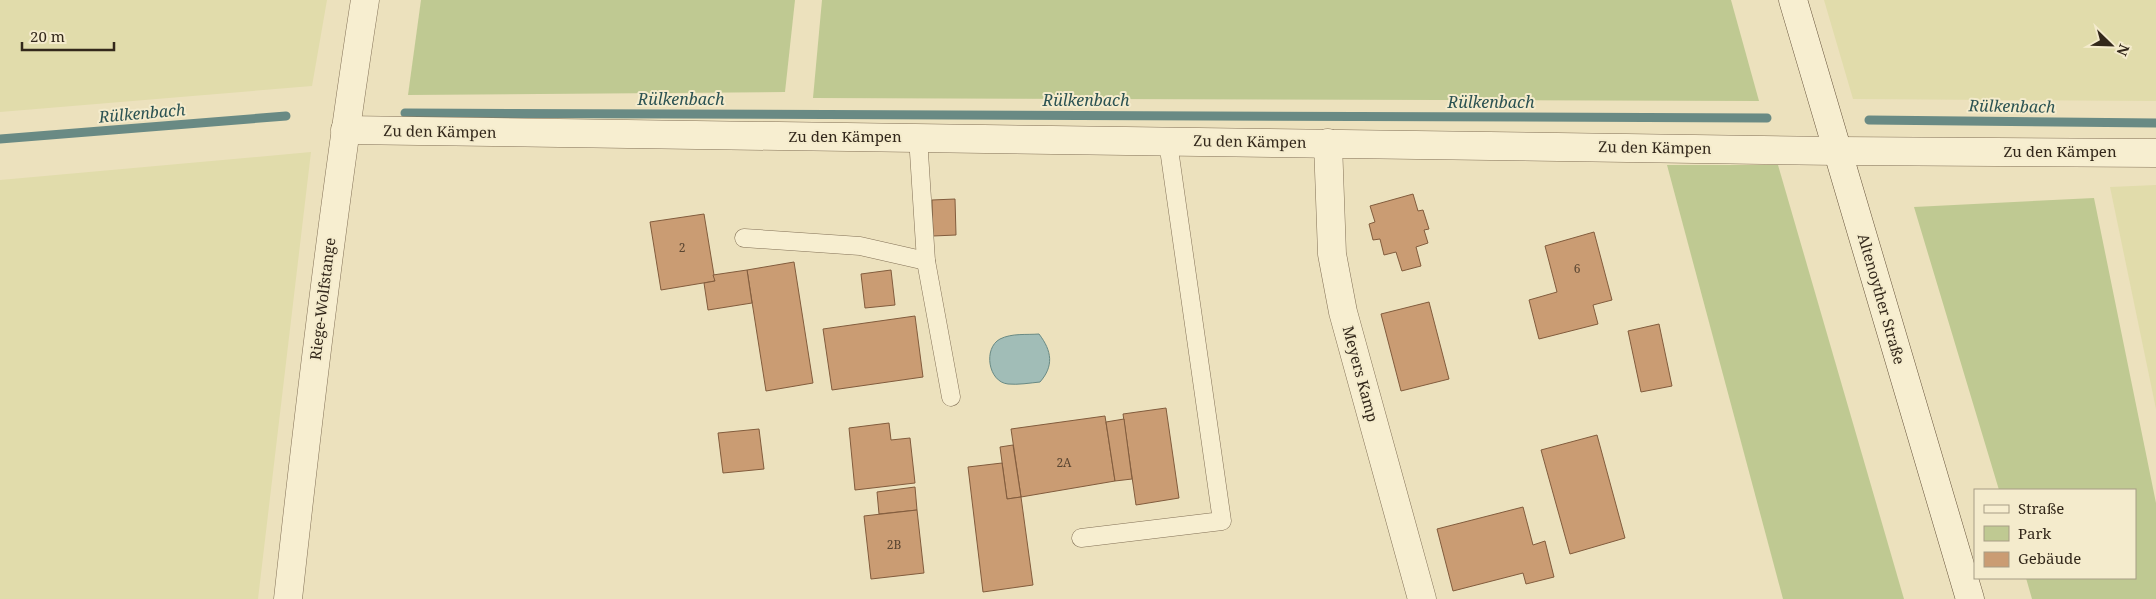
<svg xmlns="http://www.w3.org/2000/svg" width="2156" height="599" font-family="'Noto Serif',serif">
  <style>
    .farmland { fill: #e1dcab }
    .green { fill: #bfc992 }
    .water { fill: #a1bdb7; stroke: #698a84 }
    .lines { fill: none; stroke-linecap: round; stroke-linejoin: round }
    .stream { stroke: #698a84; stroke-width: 9 }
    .building { fill: #ca9c73; stroke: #825c3d }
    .lane-casing { stroke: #837157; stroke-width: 19 }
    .street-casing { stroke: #837157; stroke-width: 29 }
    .secondary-casing { stroke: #65523a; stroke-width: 29 }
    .lane { stroke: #f7eed0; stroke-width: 18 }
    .street { stroke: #f7eed0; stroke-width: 28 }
    .secondary { stroke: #f7eed0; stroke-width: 28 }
    .labels { text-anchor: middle; stroke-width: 4; stroke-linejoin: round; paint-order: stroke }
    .number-label { font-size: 12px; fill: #594531 }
    .street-label { font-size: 15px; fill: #33281b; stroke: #f4ebcc }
    .water-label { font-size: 16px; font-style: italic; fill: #2b5252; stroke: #f4ebcc }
  </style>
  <rect width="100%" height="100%" fill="#ece1bd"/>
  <!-- farmland -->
  <g class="farmland">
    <polygon points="0,0 327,0 312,86 0,112"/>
    <polygon points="1824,0 2156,0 2156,101 1853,99"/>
    <polygon points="311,152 258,599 0,599 0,180"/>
    <polygon points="2156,185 2156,409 2110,187"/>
  </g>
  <!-- green -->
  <g class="green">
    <polygon points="421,0 795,0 785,92 408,95"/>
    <polygon points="822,0 1731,0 1759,101 813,98"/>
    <polygon points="1667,165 1778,165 1904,599 1783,599"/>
    <polygon points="2094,198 2156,503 2156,599 2032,599 2026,578 2135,578 2135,490 1999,490 1914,207"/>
  </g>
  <!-- water -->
  <path class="water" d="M1039,334C1052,351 1054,366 1040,382C1030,383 1018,385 1008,384C988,382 983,348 1000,339C1012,333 1026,335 1039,334Z"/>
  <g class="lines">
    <!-- stream -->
    <g class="stream">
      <polyline points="405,113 1767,118"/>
      <polyline points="1869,120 2156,123"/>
      <polyline points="0,139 286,116"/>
    </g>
  </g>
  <!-- building -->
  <g class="building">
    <polygon points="1413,194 1418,211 1423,210 1429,229 1424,230 1428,243 1416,247 1421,266 1402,271 1396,252 1384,255 1380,239 1373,240 1369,224 1375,222 1370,206"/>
    <polygon points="955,199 956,235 933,236 932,200"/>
    <polygon points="704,214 715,281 661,290 650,222"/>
    <polygon points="1594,232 1612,300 1593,305 1598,324 1539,339 1529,300 1557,292 1545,246"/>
    <polygon points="794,262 813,383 766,391 747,270"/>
    <polygon points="747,270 752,303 708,310 704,283 715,281 713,275"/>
    <polygon points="891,270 895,305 865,308 861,274"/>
    <polygon points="1429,302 1449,379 1401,391 1381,314"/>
    <polygon points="915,316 923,377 832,390 823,329"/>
    <polygon points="1659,324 1672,386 1641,392 1628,331"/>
    <polygon points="1166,408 1179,498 1136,505 1123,414"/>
    <polygon points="1105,416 1115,481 1021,497 1011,429"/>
    <polygon points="1124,419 1132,479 1115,481 1106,422"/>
    <polygon points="889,423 891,440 910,438 915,483 855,490 849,428"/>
    <polygon points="759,429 764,469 723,473 718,433"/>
    <polygon points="1597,435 1625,538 1570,554 1541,450"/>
    <polygon points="1013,445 1021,497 1007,499 1000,447"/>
    <polygon points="1002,463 1007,499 1021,497 1033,585 983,592 968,467"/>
    <polygon points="915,487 917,510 879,514 877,492"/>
    <polygon points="1523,507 1533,545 1545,541 1554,577 1526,584 1523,573 1453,591 1437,529"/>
    <polygon points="917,510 924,573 871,579 864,516"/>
  </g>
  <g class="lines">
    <!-- lane casing -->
    <g class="lane-casing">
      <g id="lane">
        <polyline points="918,137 926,261 951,397"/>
        <polyline points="744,238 860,246 926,261"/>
        <polyline points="1081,538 1222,521 1168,142"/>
      </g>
    </g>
    <!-- street casing -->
    <g class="street-casing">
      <g id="street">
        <polyline points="345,130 1837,151 2156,153"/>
        <polyline points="1328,143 1332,254 1343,312 1422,599"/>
        <path d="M288,599C310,399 334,199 365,0"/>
      </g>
    </g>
    <!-- secondary casing -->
    <g class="secondary-casing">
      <polyline id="secondary" points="1793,0 1970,599"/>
    </g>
    <!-- lane -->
    <use href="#lane" class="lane"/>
    <!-- street -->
    <use href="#street" class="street"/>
    <!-- secondary -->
    <use href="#secondary" class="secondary"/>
  </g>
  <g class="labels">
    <!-- number labels -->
    <g class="number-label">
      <text x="682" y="252">2</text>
      <text x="1577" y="273">6</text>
      <text x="1064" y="467">2A</text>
      <text x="894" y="549">2B</text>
    </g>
    <!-- street labels -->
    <g class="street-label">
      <text transform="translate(440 132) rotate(1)" y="5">Zu den Kämpen</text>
      <text x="845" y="142">Zu den Kämpen</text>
      <text transform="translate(1250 142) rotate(1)" y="5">Zu den Kämpen</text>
      <text transform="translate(1655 148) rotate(1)" y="5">Zu den Kämpen</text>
      <text x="2060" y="157">Zu den Kämpen</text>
      <text transform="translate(323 299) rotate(-83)" y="5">Riege-Wolfstange</text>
      <text transform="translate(1881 299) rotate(74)" y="5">Altenoyther Straße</text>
      <text transform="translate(1360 374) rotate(75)" y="5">Meyers Kamp</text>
    </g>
    <!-- water labels -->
    <g class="water-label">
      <text x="681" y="105">Rülkenbach</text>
      <text x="1086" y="106">Rülkenbach</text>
      <text x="1491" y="108">Rülkenbach</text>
      <text transform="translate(2012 106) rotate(1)" y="6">Rülkenbach</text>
      <text transform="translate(142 113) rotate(-5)" y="6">Rülkenbach</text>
    </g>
  </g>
  <!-- legend -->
  <rect x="1974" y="489" width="162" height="90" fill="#f4ebcc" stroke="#a79d85"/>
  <rect x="1984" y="505" width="25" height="8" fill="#f7eed0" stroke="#a79d85"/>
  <text x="2018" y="514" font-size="15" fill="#33281b">Straße</text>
  <rect x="1984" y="526" width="25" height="15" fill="#bfc992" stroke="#a79d85"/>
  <text x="2018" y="539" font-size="15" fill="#33281b">Park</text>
  <rect x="1984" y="552" width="25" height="15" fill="#ca9c73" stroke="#a79d85"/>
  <text x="2018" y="564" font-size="15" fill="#33281b">Gebäude</text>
  <!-- north arrow -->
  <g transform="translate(2111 45) rotate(113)" stroke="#f4ebcc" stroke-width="4" paint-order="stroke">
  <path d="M0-4L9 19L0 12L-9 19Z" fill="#33281b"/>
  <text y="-8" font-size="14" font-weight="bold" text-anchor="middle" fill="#33281b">N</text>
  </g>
  <!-- scale -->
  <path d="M22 42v8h92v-8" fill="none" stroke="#33281b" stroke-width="2.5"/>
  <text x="30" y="42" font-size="15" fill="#33281b" stroke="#f4ebcc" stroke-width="4" paint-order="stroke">20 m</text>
</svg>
